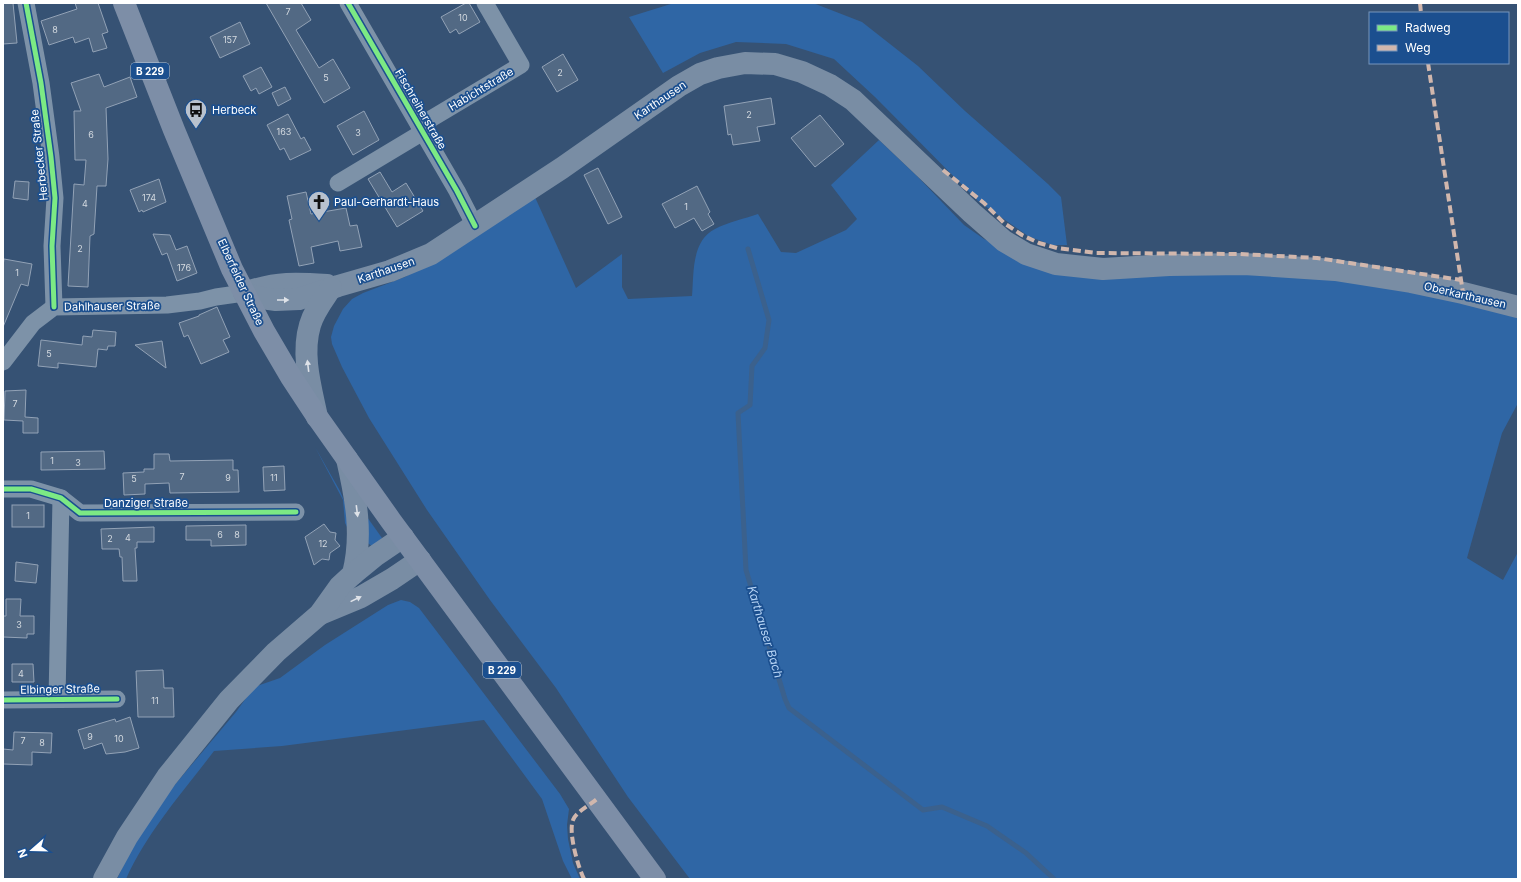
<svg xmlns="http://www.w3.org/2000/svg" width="1521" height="882" font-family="Inter,sans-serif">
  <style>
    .green { fill: #2f66a5 }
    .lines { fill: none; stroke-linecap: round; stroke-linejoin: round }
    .stream { stroke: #3b618d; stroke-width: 5 }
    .building { fill: #526984; stroke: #92a2b6 }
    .street { stroke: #7d92a8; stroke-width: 17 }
    .secondary { stroke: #798da4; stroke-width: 22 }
    .primary { stroke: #7d8ea7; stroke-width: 22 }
    .quiet { stroke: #d1b7ad; stroke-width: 4; stroke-dasharray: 8 4; stroke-linecap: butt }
    .cycleway-casing { stroke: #1b4f8f; stroke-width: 8 }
    .cycleway { stroke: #7ce984; stroke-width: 5 }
    .oneway { fill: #dee2e8 }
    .labels { text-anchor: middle; stroke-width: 3.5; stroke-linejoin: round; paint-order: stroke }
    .number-label { font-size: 9px; fill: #d4dae0 }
    .shield { fill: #1b4f8f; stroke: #bbcadd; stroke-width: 1 }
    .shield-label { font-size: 10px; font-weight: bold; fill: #fff }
    .street-label { font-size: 11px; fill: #fff; stroke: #1b4f8f }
    .poi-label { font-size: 11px; fill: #fff; stroke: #1b4f8f; text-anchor: start }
    .water-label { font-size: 12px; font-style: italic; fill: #b5d3f5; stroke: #1b4f8f }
  </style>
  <rect width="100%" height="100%" fill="#365274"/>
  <!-- green -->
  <g class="green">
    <polygon points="674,3 813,3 862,22 918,66 965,111 1048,184 1061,197 1067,245 1052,245 1028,236 978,201 875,97 834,59 786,44 736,42 700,53 663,73 629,17"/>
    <path d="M879,140L917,176L964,225L984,239L1025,257L1333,275L1518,312V403L1502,433L1467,558L1503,580L1518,552V879H690L628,797L556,688L490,600L427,510L369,418L342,367L332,344L331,337L334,326L343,309L352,299L363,293L405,277L442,255L534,195L576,288L622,254V287L628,299L692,296C694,274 691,241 715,229C728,222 744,219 758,214L781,252L796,253L846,230L857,219L831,185Z"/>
    <polygon points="315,447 340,491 348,510 349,531 345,523 343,500"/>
    <polygon points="367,517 382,538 373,547 365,541"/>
    <path d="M401,600L410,602L419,608L560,794L569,809L567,825L568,839L573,863L580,879H572L563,861L542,799L484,720L282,746L214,751C183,792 147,832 126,879H117L131,850L151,813L236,712L254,687L280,678L325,645L388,605Z"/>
  </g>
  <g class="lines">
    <!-- stream -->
    <polyline class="stream" points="748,249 769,320 765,348 752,366 750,405 738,413 746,570 785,699 789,708 923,810 942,807 987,826 1026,853 1054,879"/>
  </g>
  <!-- building -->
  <g class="building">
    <polygon points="3,3 13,3 17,43 3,44"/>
    <polygon points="75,3 98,3 108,32 102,34 107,48 93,52 89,38 75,43 73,37 49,45 41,21 77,9"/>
    <polygon points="266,3 301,3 311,20 296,30 319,68 333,59 350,88 324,103"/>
    <polygon points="466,3 469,3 480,22 459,34 456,29 450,33 441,17"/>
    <polygon points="240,22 250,44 220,58 210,37"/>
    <polygon points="563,54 578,80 557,92 542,67"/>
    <polygon points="261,67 272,87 259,94 256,88 251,91 243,76"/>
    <polygon points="99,74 104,87 130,77 137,97 106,108 108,159 106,186 97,186 94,234 90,236 88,287 68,286 74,184 84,185 86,160 75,160 74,111 81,111 71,83"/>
    <polygon points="285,87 291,99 278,106 272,93"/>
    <polygon points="771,98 775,124 757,127 760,141 733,145 731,134 728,135 724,106"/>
    <polygon points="364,111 379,140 353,155 337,126"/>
    <polygon points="288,114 301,139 304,137 311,150 290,160 284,148 280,150 267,125"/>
    <polygon points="820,115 844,144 815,167 791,138"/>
    <polygon points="598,168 622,217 608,224 584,175"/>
    <polygon points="380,172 392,192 406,183 423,211 397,227 368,179"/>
    <polygon points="159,179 166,202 143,212 142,210 139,212 130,190"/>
    <polygon points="15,181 29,182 28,200 13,198"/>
    <polygon points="697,186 710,212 708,214 714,224 702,231 694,218 675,228 662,204"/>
    <polygon points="306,192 311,214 346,208 350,226 357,225 362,247 340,251 338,241 311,247 314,263 299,266 289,220 292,219 287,196"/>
    <polygon points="153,234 170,235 176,250 187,246 197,273 177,281 167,253 162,255"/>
    <polygon points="4,259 32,264 28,286 21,284 3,327 3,266"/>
    <polygon points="217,307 230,337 223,340 229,352 201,364 188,335 184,337 179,323 199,316 199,315"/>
    <polygon points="93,330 116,332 115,346 108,346 107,350 98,349 96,367 58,363 58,368 38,366 41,340 82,345 83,336 92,337"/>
    <polygon points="162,341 166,368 135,345"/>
    <polygon points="26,390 25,417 38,418 38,433 23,433 23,421 4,420 5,391"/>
    <polygon points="104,451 105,469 41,470 41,452"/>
    <polygon points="154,454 169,454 170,461 233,460 233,470 238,470 239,492 170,493 169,483 145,484 145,494 124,495 123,473 144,472 144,469 154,469"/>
    <polygon points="284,466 285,490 264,491 263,467"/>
    <rect x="12" y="505" width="32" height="22"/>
    <polygon points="324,524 330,532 336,533 335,540 340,546 330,553 329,560 322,559 314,565 305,537"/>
    <polygon points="246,525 246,545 211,546 211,540 186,540 186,526"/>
    <polygon points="154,527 154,542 137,542 137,548 135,548 137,581 123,581 122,557 120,557 119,549 102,549 101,529"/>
    <polygon points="16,562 38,565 36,583 15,581"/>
    <polygon points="6,599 21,599 20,616 34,616 34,634 27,634 27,638 3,637 3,616 6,616"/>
    <polygon points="12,664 33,664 34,682 12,682"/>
    <polygon points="163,670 164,688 173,688 174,717 138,717 136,671"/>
    <polygon points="130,717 139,748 125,752 106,754 102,743 84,749 78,730 115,719 116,722"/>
    <polygon points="14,732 52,733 51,753 32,752 32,765 3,764 3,749 13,750"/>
  </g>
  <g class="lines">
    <!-- street -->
    <g class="street">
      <polyline points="26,3 41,83 51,157 55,198 52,246 54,307"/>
      <polyline points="348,3 457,191 475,226"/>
      <polyline points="419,126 521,65 485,3"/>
      <polyline points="338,183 423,132"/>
      <polyline points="3,362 33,323 54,307 167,305 200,301 216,297 244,293"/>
      <polyline points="3,489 31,489 61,498 80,513 296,512"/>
      <polyline points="57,699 61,498"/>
      <polyline points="3,700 117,699"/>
    </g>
    <!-- secondary -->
    <g class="secondary">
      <path d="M247,292C277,282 296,283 327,285"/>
      <polyline points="244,293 262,298 276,300 299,299 338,286 390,271 431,254 562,168 679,86 700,74 718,68 745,63 775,64 802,72 830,85 853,100 972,213 1004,241 1026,254 1056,264 1103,269 1169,265 1244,264 1335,270 1411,282 1463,293 1518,307"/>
      <path d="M317,417C311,388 301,355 310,325C314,311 323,300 331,288"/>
      <path d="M347,459C356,498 363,535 353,574"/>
      <polyline points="320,614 361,597 392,579 420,560"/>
      <polyline points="104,879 127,837 167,777 229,700 276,652 320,614 340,586 353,574 375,556 403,537"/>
    </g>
    <!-- primary -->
    <polyline class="primary" points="124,3 174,130 232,269 264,331 291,377 318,418 391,521 655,879"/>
    <!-- quiet -->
    <g class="quiet">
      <polyline points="1420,3 1421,13"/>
      <polyline points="1428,63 1463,293"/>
      <polyline points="943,170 984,203 1004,223 1022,235 1039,243 1057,248 1096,253 1239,254 1317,258 1461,280"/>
      <path d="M584,879C578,867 568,832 573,820C576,812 590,805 597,799"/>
    </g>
    <!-- cycleway casing -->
    <g class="cycleway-casing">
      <g id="cycleway">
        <polyline points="26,3 41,83 51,157 55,198 52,246 54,307"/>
        <polyline points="348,3 457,191 475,226"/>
        <polyline points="3,489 31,489 61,498 80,513 296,512"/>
        <polyline points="3,700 117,699"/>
      </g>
    </g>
    <!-- cycleway -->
    <use href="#cycleway" class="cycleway"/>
  </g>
  <!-- one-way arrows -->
  <defs><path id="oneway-solid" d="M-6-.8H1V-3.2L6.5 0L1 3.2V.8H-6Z"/></defs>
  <g class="oneway">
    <use href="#oneway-solid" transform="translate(283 300)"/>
    <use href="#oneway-solid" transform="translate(308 366) rotate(-97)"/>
    <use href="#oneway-solid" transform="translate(357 511) rotate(83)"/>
    <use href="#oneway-solid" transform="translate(356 599) rotate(-26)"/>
  </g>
  <!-- icons -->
  <defs>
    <g id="bus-pin" transform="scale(1.15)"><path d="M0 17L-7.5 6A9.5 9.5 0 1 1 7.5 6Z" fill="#b9c2ce" stroke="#1b4f8f"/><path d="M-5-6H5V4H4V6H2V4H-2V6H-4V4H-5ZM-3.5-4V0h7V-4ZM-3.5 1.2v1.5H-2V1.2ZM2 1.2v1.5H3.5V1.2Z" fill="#111"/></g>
    <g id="church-pin" transform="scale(1.15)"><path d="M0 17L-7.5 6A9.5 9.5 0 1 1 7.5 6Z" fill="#b9c2ce" stroke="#1b4f8f"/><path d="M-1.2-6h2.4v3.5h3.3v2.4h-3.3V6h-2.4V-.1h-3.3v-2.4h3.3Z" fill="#111"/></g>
  </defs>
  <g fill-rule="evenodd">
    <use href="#bus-pin" x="196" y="110"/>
    <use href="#church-pin" x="319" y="202"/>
  </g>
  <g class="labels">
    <!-- number labels -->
    <g class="number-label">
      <text x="288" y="15">7</text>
      <text x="463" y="21">10</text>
      <text x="55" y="33">8</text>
      <text x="230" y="43">157</text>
      <text x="560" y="76">2</text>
      <text x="326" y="81">5</text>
      <text x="749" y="118">2</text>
      <text x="284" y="135">163</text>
      <text x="358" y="136">3</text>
      <text x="91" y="138">6</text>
      <text x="149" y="201">174</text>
      <text x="85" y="207">4</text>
      <text x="686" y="210">1</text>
      <text x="80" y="252">2</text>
      <text x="184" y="271">176</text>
      <text x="17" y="276">1</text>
      <text x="49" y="357">5</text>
      <text x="15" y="407">7</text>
      <text x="52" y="464">1</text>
      <text x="78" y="466">3</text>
      <text x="182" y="480">7</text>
      <text x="228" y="481">9</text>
      <text x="274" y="481">11</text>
      <text x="134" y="482">5</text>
      <text x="28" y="519">1</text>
      <text x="220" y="538">6</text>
      <text x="237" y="538">8</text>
      <text x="128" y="541">4</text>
      <text x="110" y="542">2</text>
      <text x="323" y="547">12</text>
      <text x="19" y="628">3</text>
      <text x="21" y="677">4</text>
      <text x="155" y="704">11</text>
      <text x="90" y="740">9</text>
      <text x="119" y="742">10</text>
      <text x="23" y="744">7</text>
      <text x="42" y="746">8</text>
    </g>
    <!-- shield labels -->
    <g class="shield">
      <rect x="131" y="63" width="38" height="16" rx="3"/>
      <rect x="483" y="662" width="38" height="16" rx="3"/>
    </g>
    <g class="shield-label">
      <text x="150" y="75">B 229</text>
      <text x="502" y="674">B 229</text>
    </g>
    <!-- street labels -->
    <g class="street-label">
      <text transform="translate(481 89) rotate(-31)" y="4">Habichtstraße</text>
      <text transform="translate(660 100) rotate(-34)" y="4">Karthausen</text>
      <text transform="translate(421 109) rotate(60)" y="4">Fischreiherstraße</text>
      <text transform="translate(39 155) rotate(-96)" y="4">Herbecker Straße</text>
      <text transform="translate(386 270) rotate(-19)" y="4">Karthausen</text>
      <text transform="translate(241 282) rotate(65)" y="4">Elberfelder Straße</text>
      <text transform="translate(1465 295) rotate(13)" y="4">Oberkarthausen</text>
      <text transform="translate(112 306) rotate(-1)" y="4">Dahlhauser Straße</text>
      <text x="146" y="507">Danziger Straße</text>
      <text transform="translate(60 689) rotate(-1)" y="4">Elbinger Straße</text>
    </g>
    <!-- poi labels -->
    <g class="poi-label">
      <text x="212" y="114">Herbeck</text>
      <text x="334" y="206">Paul-Gerhardt-Haus</text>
    </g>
    <!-- water labels -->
    <g class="water-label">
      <text transform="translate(765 632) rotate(73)" y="4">Karthauser Bach</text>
    </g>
  </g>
  <!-- border -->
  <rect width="1521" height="882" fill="none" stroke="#ffffff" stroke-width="8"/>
  <!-- legend -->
  <rect x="1369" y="12" width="140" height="52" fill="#1b4f8f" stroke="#7695bc"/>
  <rect x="1377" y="25" width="20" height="6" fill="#7ce984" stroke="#7695bc"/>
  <text x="1405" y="32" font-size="12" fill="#ffffff">Radweg</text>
  <rect x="1377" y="45" width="20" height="6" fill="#d1b7ad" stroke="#7695bc"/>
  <text x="1405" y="52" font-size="12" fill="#ffffff">Weg</text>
  <!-- north arrow -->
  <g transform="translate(32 850) rotate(250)" stroke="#1b4f8f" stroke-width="3" paint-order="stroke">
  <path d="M0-3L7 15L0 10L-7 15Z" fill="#ffffff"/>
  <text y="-6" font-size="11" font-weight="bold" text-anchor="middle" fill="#ffffff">N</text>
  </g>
</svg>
